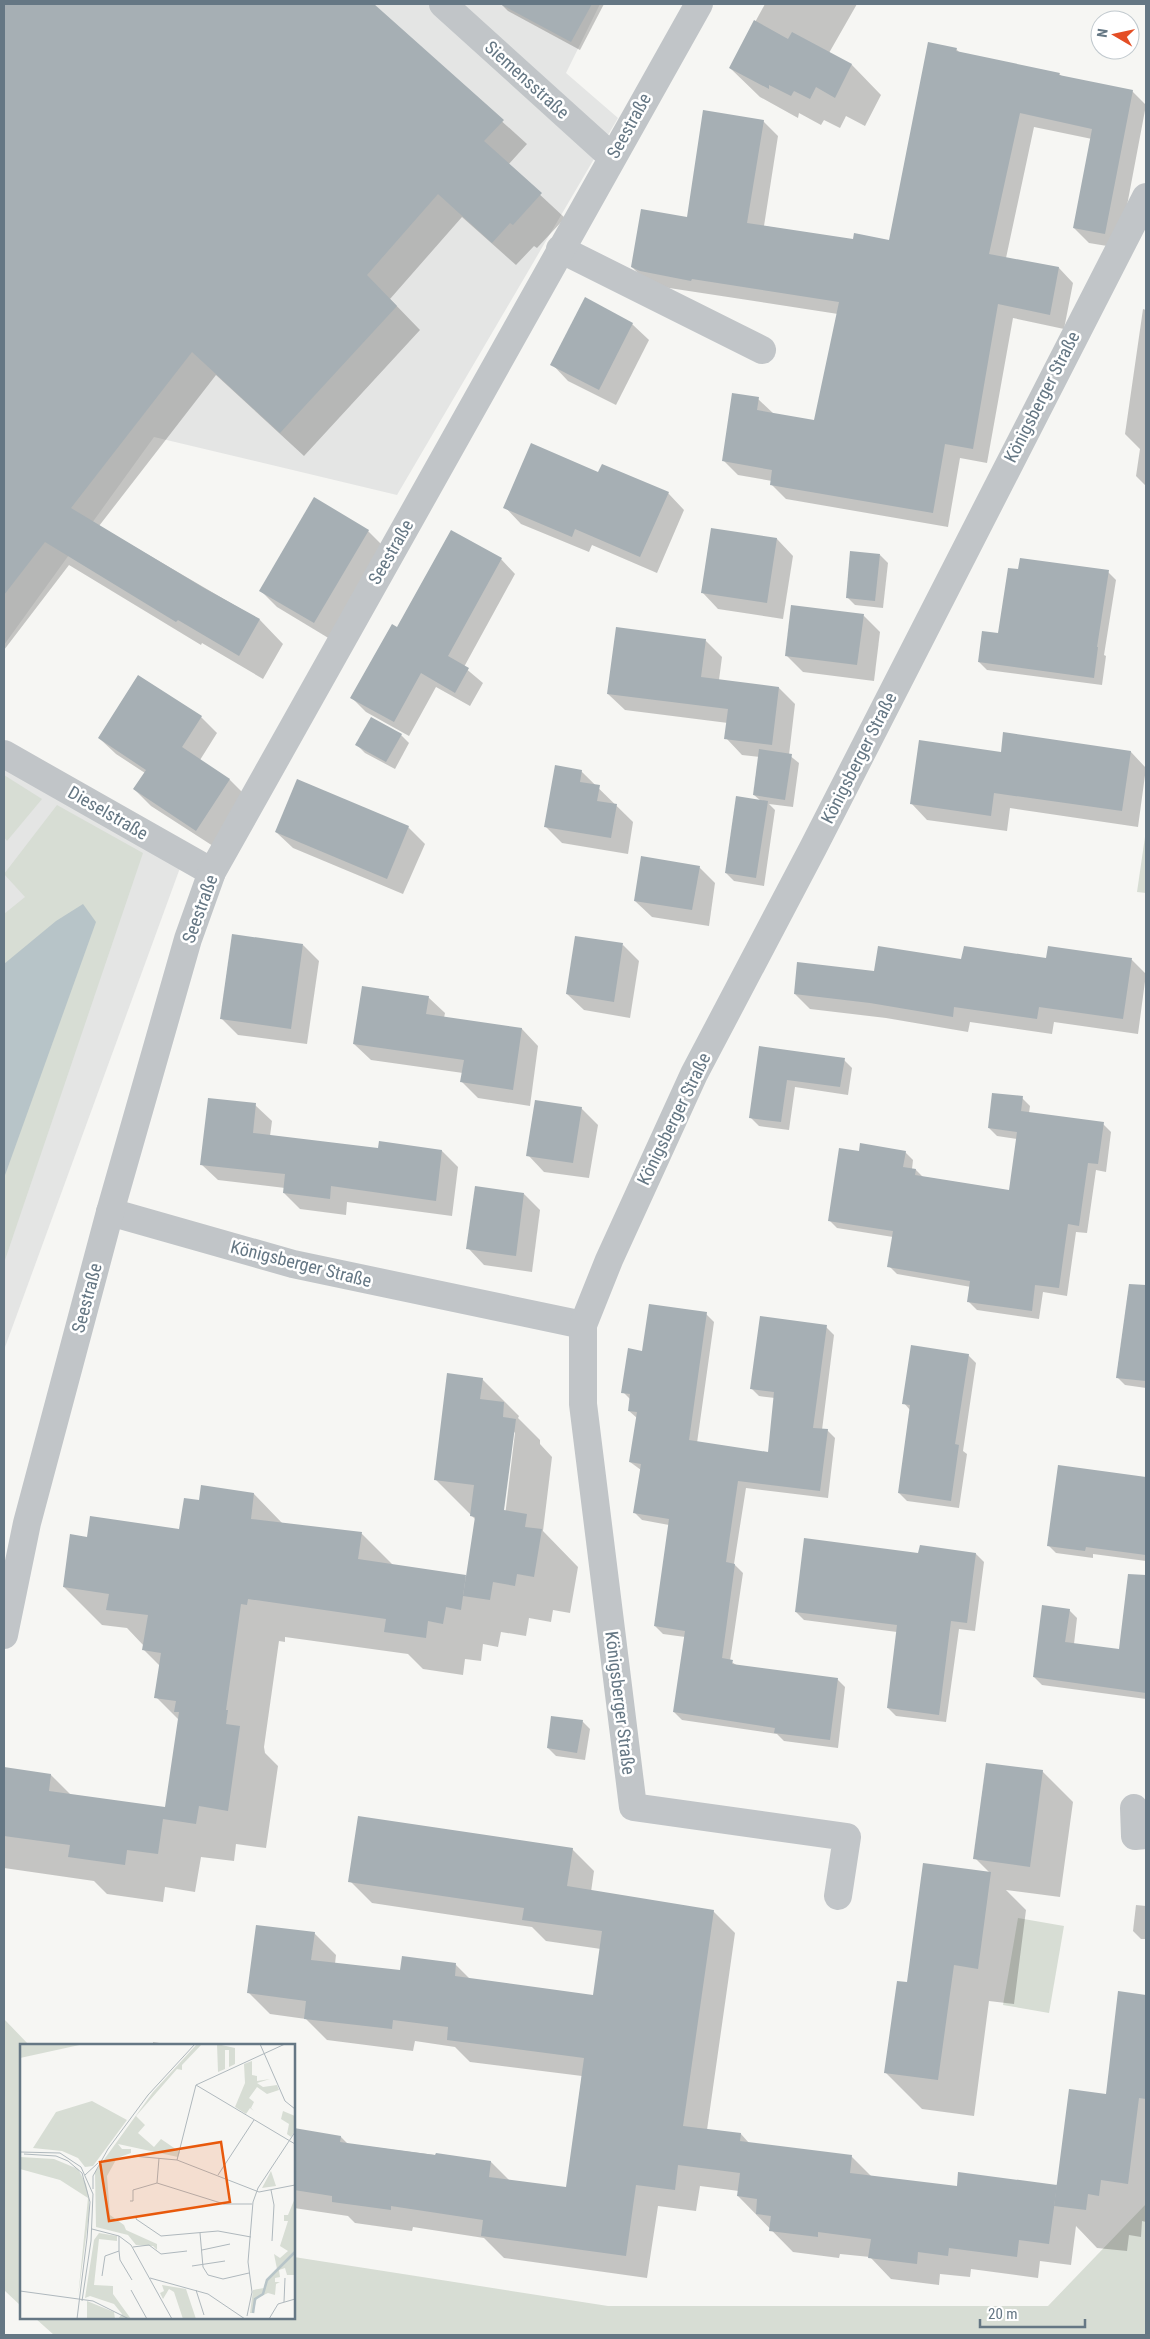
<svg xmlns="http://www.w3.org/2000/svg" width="1150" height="2339" font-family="'Roboto Condensed',sans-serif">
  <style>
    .built { fill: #e4e5e4 }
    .green { fill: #d7ddd4 }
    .water { fill: #b7c4c8 }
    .shadow { fill: #0003; fill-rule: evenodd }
    .building { fill: #a6afb4 }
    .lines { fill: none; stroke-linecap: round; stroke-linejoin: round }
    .minor { stroke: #c1c5c8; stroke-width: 28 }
    .labels { text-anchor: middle; stroke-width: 5; stroke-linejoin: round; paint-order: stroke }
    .street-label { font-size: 18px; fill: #657784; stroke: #fff }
    .inset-river { fill: none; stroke: #b7c4c8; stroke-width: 2.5 }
    .inset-road { fill: none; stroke: #afb8bd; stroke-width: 1 }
    .view { fill: #e8590c; fill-opacity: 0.15; stroke: #e8590c; stroke-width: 2.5 }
    .inset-edge { fill: none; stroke: #657784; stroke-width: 2.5 }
  </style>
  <rect width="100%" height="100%" fill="#f6f6f3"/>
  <!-- built -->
  <g class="built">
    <polygon points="4,4 600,4 566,73 618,118 397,495 154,437 4,645"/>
    <polygon points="4,748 184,857 4,1350"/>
  </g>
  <!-- green -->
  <g class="green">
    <polygon points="4,775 42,799 7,841 4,837"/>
    <polygon points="57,805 143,853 4,1263 4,914 25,897 4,874"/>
    <polygon points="1146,830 1146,893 1137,892"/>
    <polygon points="1018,1918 1064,1926 1049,2013 1003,2005"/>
    <polygon points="4,2019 29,2045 21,2045 21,2306 4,2290"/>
    <polygon points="1146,2204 1146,2335 54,2335 35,2318 294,2318 294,2257 608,2306 1048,2306"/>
  </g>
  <!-- water -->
  <polygon class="water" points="83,904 96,922 4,1178 4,964 56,921"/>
  <!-- shadow -->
  <g class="shadow">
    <polygon points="4,4 372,4 527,144 508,165 565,218 537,248 534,246 516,265 462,217 390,299 420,330 304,456 216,375 99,526 260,620 283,644 263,679 202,643 201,645 69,565 4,650"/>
    <polygon points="501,4 604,4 580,50 508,11"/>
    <polygon points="765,4 857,4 829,53 852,65 881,95 865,126 846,116 840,128 824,120 821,125 799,113 798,118 760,97 730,68"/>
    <polygon points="956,49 960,53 1059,74 1063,77 1132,91 1146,105 1119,248 1089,243 1074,228 1092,139 1034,127 1006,258 1059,268 1073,283 1064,329 1013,318 987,463 960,458 948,527 786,499 771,484 772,481 738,475 723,460 758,399 774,414 815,421 838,314 656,286 647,282 632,267 688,218 763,121 778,136 764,226 854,241 890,242"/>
    <polygon points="1143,309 1146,310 1146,486 1136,476 1140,449 1125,434"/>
    <polygon points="632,324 649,340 616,405 568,381 552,364"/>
    <polygon points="668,493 684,510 657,573 592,545 589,552 521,524 505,507"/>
    <polygon points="712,529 777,539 793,556 783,619 718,609 702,592"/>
    <polygon points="368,531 384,547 330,639 277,607 261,591"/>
    <polygon points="880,555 888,563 883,608 855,605 847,597"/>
    <polygon points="501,559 515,574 464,667 483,683 470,706 436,687 409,736 366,712 352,698"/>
    <polygon points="1108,572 1116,580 1104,655 1106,656 1102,685 987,670 979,662 999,635"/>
    <polygon points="864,616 880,632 874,681 803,672 786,655"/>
    <polygon points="705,640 722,657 719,680 779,688 795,704 789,755 799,763 793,807 769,804 775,810 764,886 734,881 726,873 761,801 754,795 760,757 742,755 726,738 728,723 625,710 608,694"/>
    <polygon points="201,717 217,733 200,760 230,780 246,796 213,846 151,806 134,789 145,773 116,754 99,738"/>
    <polygon points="401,735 409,743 395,769 365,753 357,745"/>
    <polygon points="1131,752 1146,768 1138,827 1010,808 1007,831 927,820 911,803 1002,753"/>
    <polygon points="581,771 633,822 628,854 562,843 546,827"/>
    <polygon points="408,827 425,844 403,894 293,848 276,832"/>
    <polygon points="699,867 715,883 709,926 652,917 635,901"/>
    <polygon points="303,945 319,961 307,1044 238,1035 222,1019"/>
    <polygon points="623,945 639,961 630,1018 584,1010 567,994"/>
    <polygon points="962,960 1132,960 1146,974 1138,1034 1054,1022 1052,1034 970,1022 968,1032 886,1018 810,1009 795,994 875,973"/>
    <polygon points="428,997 445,1013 444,1018 522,1029 538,1046 530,1106 478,1098 462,1082 463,1073 371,1060 354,1044"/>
    <polygon points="760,1048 844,1060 852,1068 848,1095 795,1087 789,1130 759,1126 751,1118"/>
    <polygon points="1022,1098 1030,1106 1029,1113 1103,1124 1111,1132 1106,1172 1096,1170 1087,1233 1076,1232 1067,1296 1043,1292 1039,1319 977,1310 969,1302 971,1287 897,1274 889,1266 893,1237 837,1228 829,1220 860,1152 905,1152 913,1160 912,1169 916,1170 923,1177 1011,1191 1017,1139 997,1136 989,1128"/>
    <polygon points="255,1105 272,1121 270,1136 379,1149 442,1151 458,1167 452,1216 347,1202 346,1215 300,1209 284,1193 285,1188 218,1180 201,1164"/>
    <polygon points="581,1108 598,1125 589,1178 544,1172 528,1155"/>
    <polygon points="524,1194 540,1210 532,1272 484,1265 468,1248"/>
    <polygon points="1128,1302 1146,1304 1146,1388 1125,1385 1117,1377"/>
    <polygon points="706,1314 714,1322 697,1443 769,1453 775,1398 759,1396 751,1388 826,1327 834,1335 822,1430 827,1430 835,1438 828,1498 746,1488 734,1564 743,1573 730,1661 738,1666 837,1679 845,1687 838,1748 784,1741 777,1734 682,1720 674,1712 685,1637 663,1634 655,1626 669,1525 642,1520 634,1512 641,1470 630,1462 637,1418 629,1411 631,1400 623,1392 643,1352"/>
    <polygon points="968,1355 976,1363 963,1451 967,1454 959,1508 907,1501 899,1493 910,1410 904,1403"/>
    <path d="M482,1379L519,1416L518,1418L540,1440V1444L552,1457L543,1531L578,1567L570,1613L553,1610L551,1622L529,1618L526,1636L501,1632L498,1647L483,1644L481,1661L465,1659L463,1675L423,1669L408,1654L285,1637V1642L279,1641L264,1747L265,1753L278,1766L266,1848L236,1844L234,1861L201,1857L195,1892L165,1887L163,1902L107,1894L94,1881L4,1868V1769L51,1775L71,1795L166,1809L179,1720L156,1697L160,1666L144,1650V1646L127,1628L102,1625L64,1587L88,1538L180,1530L200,1502L254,1494L283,1524L362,1534L394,1566L467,1577L476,1520L435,1479ZM513,1430L515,1433L505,1516H502Z"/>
    <polygon points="1059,1466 1146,1479 1146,1561 1093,1554 1093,1558 1056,1553 1048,1545"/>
    <polygon points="976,1554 984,1562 975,1631 959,1629 946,1722 896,1716 888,1708 897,1632 804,1620 796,1612 920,1555"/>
    <polygon points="1069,1610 1077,1618 1074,1644 1120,1650 1125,1613 1146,1616 1146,1699 1042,1685 1034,1677"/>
    <polygon points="582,1721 590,1729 585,1760 556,1756 548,1748"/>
    <polygon points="1042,1771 1073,1802 1060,1897 1006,1890 1026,1910 1014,2004 989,2001 974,2116 922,2109 886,2073 908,1984 990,1873 975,1858"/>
    <polygon points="572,1849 594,1871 591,1892 713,1911 735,1933 707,2130 741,2134 749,2143 851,2156 872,2177 958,2188 1056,2186 1107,2095 1120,1993 1146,1996 1146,2222 1142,2221 1141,2237 1129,2235 1127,2251 1097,2248 1076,2226 1071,2265 1040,2261 1038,2278 971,2269 970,2277 940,2274 939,2285 891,2279 870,2257 840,2254 839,2258 793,2252 738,2196 739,2191 700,2186 696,2211 658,2206 647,2278 504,2258 484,2238 413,2227 412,2231 355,2223 348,2216 294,2208 294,2129 341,2137 348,2144 491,2162 510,2181 567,2189 582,2076 470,2062 455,2047 415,2041 413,2051 327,2040 306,2019 270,2014 249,1993 314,1933 336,1955 335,1964 401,1971 456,1965 471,1980 594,1996 601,1949 546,1941 532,1927 372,1903 350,1881"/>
    <polygon points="1136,1905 1146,1906 1146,1939 1141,1939 1133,1931"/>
    <polygon points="153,2042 173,2045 153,2045"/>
  </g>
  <!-- building -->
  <g class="building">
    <polygon points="4,4 374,4 504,120 484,141 542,193 513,225 510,223 492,243 438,194 367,275 397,306 280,433 192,352 71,508 204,588 260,619 239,656 178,620 176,622 45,542 4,595"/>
    <polygon points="500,4 592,4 571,42"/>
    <polygon points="754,20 788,39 792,32 852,64 835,98 816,87 810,99 794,91 791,96 769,85 769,89 729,68"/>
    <polygon points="928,42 957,48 956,51 1060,73 1059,75 1133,90 1105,234 1073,228 1092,129 1020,113 989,254 1059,267 1050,315 998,304 973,449 945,444 933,513 770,485 772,470 722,461 732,393 759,397 757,410 814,420 839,302 692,279 691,281 640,271 631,267 641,209 687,217 703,110 764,120 747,223 853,239 854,233 889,240"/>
    <polygon points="585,297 633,323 599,390 550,365"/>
    <polygon points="531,443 598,472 602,464 669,492 640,557 575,529 572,537 503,508"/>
    <polygon points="314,497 369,530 314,623 259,591"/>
    <polygon points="711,528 777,538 767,603 701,593"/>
    <polygon points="451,530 502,558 448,656 469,668 455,693 421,673 394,722 350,698 392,624 397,627"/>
    <polygon points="850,551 880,554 875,601 846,598"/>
    <polygon points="1020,558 1109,570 1097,647 1098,647 1094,678 978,662 982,631 998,633 1008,568 1018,569"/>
    <polygon points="791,605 864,614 857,665 785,656"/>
    <polygon points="616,627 706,639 701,677 779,687 772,745 724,739 728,709 607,694"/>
    <polygon points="138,675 202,716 182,747 230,779 196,831 133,789 146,770 98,738"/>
    <polygon points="371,717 402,734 386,762 355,745"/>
    <polygon points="1003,732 1131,751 1122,811 994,793 991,816 910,804 919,740 1001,752"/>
    <polygon points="759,749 792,754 785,800 753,795"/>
    <polygon points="555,765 582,770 580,782 600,785 597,801 617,804 611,838 544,827"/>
    <polygon points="297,779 409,826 387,879 275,832"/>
    <polygon points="736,796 768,801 756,878 725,873"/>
    <polygon points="641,856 700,866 692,910 634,901"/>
    <polygon points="232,934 303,944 291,1029 220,1019"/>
    <polygon points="575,936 623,943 614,1002 566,994"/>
    <polygon points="878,946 961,959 964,946 1046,958 1048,946 1132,958 1123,1019 1039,1007 1037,1019 954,1007 953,1017 870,1003 794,994 797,962 874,971"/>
    <polygon points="362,986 429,996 426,1014 522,1028 513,1090 460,1082 464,1060 353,1044"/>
    <polygon points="759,1046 845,1058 840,1087 787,1080 781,1122 749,1118"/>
    <polygon points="992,1093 1023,1096 1021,1111 1104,1122 1098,1164 1088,1163 1079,1226 1068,1224 1059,1288 1035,1285 1032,1311 967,1302 970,1281 887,1267 893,1231 828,1221 839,1148 859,1151 860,1143 906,1151 903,1167 916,1169 915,1175 1009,1190 1017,1132 988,1128"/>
    <polygon points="208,1098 256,1103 253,1133 378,1148 379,1141 442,1150 436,1201 331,1186 330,1199 283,1193 285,1174 200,1165"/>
    <polygon points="535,1100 582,1107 573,1163 526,1156"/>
    <polygon points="475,1186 524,1193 516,1256 466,1249"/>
    <polygon points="1129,1284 1146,1285 1146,1381 1116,1378"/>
    <polygon points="649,1304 707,1312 689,1440 768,1452 774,1392 750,1389 760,1316 827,1325 813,1428 828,1429 820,1491 738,1481 726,1562 735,1564 722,1658 733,1660 732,1664 838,1678 830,1740 774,1733 775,1728 673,1712 685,1631 654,1626 669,1519 633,1513 641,1464 629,1462 637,1412 628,1411 630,1394 621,1393 628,1348 642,1351"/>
    <polygon points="911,1345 969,1354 955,1444 959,1445 951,1501 898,1493 910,1405 902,1404"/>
    <polygon points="447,1373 483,1378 480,1399 504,1402 503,1417 516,1419 504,1510 527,1514 525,1527 542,1529 534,1577 517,1574 515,1586 493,1582 490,1600 463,1596 475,1517 470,1516 474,1485 434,1480"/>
    <polygon points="1058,1465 1146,1477 1146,1555 1086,1547 1085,1551 1047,1546"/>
    <polygon points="201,1485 254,1493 251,1519 362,1532 358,1559 466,1575 461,1610 446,1607 443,1624 428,1621 426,1638 384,1632 386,1619 248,1599 247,1605 241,1604 226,1710 228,1710 226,1724 240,1726 228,1811 199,1806 196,1824 163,1819 158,1854 127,1850 125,1865 68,1857 70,1845 4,1836 4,1767 51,1774 49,1791 165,1807 179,1712 174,1712 176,1701 154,1698 161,1653 142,1650 148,1615 106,1610 109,1594 63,1587 70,1534 87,1537 90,1516 179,1529 184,1498 199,1500"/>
    <polygon points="804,1538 918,1553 920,1545 976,1553 967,1623 951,1621 939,1715 887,1708 897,1625 795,1612"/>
    <polygon points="1128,1574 1146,1575 1146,1693 1033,1677 1042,1605 1070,1609 1065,1642 1119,1649"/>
    <polygon points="551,1716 583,1720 577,1753 547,1748"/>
    <polygon points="986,1763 1043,1770 1030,1867 973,1859"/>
    <polygon points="358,1816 573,1848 567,1886 714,1910 683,2126 741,2133 740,2141 852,2155 850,2173 957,2186 958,2172 1057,2185 1049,2244 1019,2240 1017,2257 949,2248 948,2256 918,2252 917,2264 868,2258 871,2239 818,2232 818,2237 769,2231 771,2216 756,2214 757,2199 737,2196 740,2173 678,2165 675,2190 636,2185 626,2256 481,2236 483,2220 391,2206 391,2210 332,2202 332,2196 294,2190 294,2128 341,2136 340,2142 435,2155 436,2153 491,2161 489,2177 566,2187 584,2058 447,2040 448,2027 393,2020 392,2029 304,2019 306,2001 247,1993 256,1925 315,1932 311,1960 400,1970 402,1956 417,1958 456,1963 455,1976 593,1995 602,1931 522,1920 524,1908 348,1882"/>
    <polygon points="923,1863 991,1872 978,1969 954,1965 938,2080 884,2073 897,1981 907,1982"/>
    <polygon points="1118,1991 1146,1995 1146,2099 1139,2098 1128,2184 1101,2180 1099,2196 1088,2194 1086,2210 1054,2206 1069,2089 1106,2094"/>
  </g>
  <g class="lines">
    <!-- minor -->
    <g class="minor">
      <polyline points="443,4 612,157"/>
      <polyline points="560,249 762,350"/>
      <polyline points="4,754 212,872"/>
      <polyline points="110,1212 293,1264 583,1325"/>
      <polyline points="4,1635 27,1523 110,1212 188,939 212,872 699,4"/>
      <polyline points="1134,1808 1135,1836 1146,1835"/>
      <polyline points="838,1896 847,1837 633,1807 583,1404 583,1325 609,1260 694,1074 813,848 1146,197"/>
    </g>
  </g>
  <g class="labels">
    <!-- street labels -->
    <g class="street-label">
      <text transform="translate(527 80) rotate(42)" y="6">Siemensstraße</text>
      <text transform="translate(629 126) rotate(-61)" y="6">Seestraße</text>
      <text transform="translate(1042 397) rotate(-63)" y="6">Königsberger Straße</text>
      <text transform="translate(391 552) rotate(-60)" y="6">Seestraße</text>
      <text transform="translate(859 758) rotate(-63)" y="6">Königsberger Straße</text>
      <text transform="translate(108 813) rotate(30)" y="6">Dieselstraße</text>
      <text transform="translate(200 909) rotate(-70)" y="6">Seestraße</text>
      <text transform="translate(674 1119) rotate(-64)" y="6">Königsberger Straße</text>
      <text transform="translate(301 1264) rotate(14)" y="6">Königsberger Straße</text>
      <text transform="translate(87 1298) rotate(-75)" y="6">Seestraße</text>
      <text transform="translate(620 1703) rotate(83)" y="6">Königsberger Straße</text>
    </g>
  </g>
  <!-- overview -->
  <g transform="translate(20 2044)">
    <rect width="275" height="275" fill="#f6f6f3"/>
    <path d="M0,0H64L0,14ZM177,0H182L162,21V26L157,25L116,72L125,81L118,89L134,103L141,95L160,108L158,113L98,100L102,105H111V109L97,114L87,132L90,171L104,181L106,186L137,200V206L133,202L116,201L108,191L76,183L75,128L133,48ZM197,0L215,4V20L209,23V6H205V25L198,28ZM232,17V31L237,32V37L250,35L237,39L243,43L257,41L259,46L247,50L237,43L229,54L234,58L231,64L234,67L230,64L226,70L215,63L225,39L224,20ZM72,57L107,76L73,122L65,123L58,114L42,107L13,104L36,68ZM263,67L275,72V87L271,93L267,90L269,80L261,75ZM0,113L34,115L58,125L66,140L69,154V170L58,253L68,154L40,136L0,125ZM251,127L256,142L242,144L251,127L239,143ZM275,154V231H267L265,224L259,226L260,233L255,234V238H260L256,240L255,251L248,249L237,254L233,269H230L233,246L244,244L243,249L245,240L257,225L254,210L260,214L268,207L260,202L268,177H264V171H268ZM79,189L97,192V197L79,195L74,241L93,242V250L111,275H98L102,270L94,260L70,252L65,254L74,196ZM142,241L166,245L176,275H163L154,248L149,245L143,255L140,249L144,247ZM67,257L94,268L95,275H67Z" fill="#d7ddd4"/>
    <path class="inset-river" d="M233,269L235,255L243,250L247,236L275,208"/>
    <path class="inset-road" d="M240,0L265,57L275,65M176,41L275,100M176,41L265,0M0,108L40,109L61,123L73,150L71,197M4,110L36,112L48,117L62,129L70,158L67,194M113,112L157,116L239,148L275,141M157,116L176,41M65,131L78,119M198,131L234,76M137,139L139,114M73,145V132L88,105L128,51L175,0M251,146L254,161L252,197M110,157H113V146L137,139L204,160H232M117,172L116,175L141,192L198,187L231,193M72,185L99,192L111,201L152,275M180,189L183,223L188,231L203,235L229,229M113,203L129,201L141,210L167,207M182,206L210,200M99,207L100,216L112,236M172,222L205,217M82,232L85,212L99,207V192M130,234L188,250L225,275M111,246L127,275M176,246L184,271M0,247L73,257L109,275M62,257L71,197M264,258L265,234M227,272L232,248L228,218L233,158L238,144L275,88M57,275L67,194M249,275L258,260L275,255"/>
    <path class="view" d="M201,98L210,158L89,177L80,118Z"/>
    <rect width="275" height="275" class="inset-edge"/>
  </g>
  <!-- border -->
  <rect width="1150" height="2339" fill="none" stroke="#657784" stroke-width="10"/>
  <!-- north arrow -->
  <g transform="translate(1115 35) rotate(279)"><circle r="24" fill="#ffffff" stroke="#c1c9ce"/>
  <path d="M0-4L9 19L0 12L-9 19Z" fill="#e44e25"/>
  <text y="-8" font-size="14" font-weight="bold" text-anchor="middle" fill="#657784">N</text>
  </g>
  <!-- scale -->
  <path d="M980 2319v8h105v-8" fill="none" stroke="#657784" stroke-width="2.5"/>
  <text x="988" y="2319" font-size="15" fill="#657784" stroke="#ffffff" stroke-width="4" paint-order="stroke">20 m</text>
</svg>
